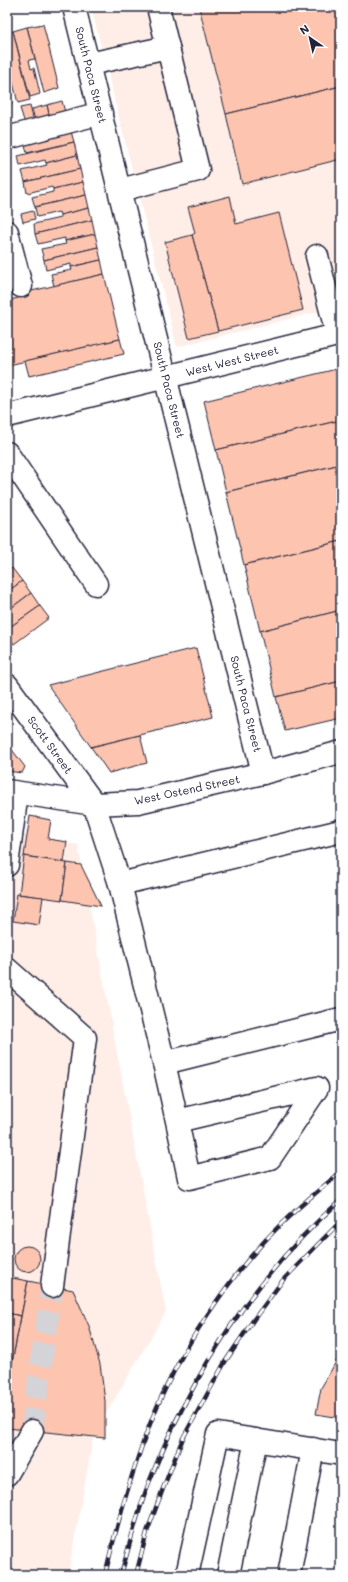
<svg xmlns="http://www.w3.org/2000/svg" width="348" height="1582" font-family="Mali,sans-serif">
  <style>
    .built { fill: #feeee7 }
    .building { fill: #fdc5b0; stroke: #22223b }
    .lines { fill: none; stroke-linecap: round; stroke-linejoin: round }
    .minor-tunnel { stroke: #d3d3d8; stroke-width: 22; stroke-dasharray: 22 11; stroke-linecap: butt }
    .minor-casing { stroke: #22223b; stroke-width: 25 }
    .minor { stroke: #fff; stroke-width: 22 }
    .rail-casing { stroke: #22223b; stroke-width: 4.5 }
    .rail { stroke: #fff; stroke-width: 3; stroke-dasharray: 9; stroke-linecap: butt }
    .labels { text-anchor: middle; stroke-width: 3; stroke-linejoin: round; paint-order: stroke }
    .street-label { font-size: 11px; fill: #22223b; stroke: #fff }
  </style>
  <rect width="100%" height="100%" fill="#fff"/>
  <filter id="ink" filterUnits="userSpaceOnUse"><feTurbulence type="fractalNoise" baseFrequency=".025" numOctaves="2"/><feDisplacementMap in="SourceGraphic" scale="8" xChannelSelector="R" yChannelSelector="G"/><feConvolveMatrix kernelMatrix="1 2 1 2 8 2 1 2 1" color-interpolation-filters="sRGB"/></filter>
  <g filter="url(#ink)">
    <!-- built -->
    <g class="built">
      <polygon points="91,7 341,7 341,306 177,347"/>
      <polygon points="7,832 78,845 166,1312 94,1434 68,1575 7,1575"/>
    </g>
    <!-- building -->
    <g class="building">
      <polygon points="199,7 341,7 341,86 226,114"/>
      <polygon points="43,24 59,88 44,93 27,27"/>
      <polygon points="27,27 35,59 29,60 31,69 34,68 40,94 30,97 13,31"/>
      <polygon points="13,31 30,100 18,103 9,67 7,67 7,33"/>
      <polygon points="7,83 12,104 7,106"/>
      <polygon points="341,86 341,159 242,184 226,114"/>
      <polygon points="62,101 67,120 51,124 47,105"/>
      <polygon points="47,105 51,124 37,127 32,109"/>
      <polygon points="30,106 34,122 25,124 20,108"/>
      <polygon points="70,128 74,142 27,153 24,142"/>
      <polygon points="74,142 77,155 46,163 45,160 20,166 18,156"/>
      <polygon points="77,155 80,169 25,182 22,171 47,165 46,163"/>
      <polygon points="80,169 83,182 53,189 52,187 27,193 25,182"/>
      <polygon points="83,182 86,195 35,207 32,197 53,192 53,189"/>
      <polygon points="86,195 89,208 60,215 59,212 37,217 35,207"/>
      <polygon points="230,196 236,224 279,213 303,310 218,331 192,235 195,233 188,207"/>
      <polygon points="89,208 92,220 35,234 34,224 60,218 60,215"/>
      <polygon points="33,211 35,219 23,222 21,214"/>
      <polygon points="92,220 95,234 65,241 65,238 38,244 35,234"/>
      <polygon points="95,234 98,247 44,260 41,249 66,244 65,241"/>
      <polygon points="192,235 218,331 189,338 165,242"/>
      <polygon points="98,247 101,260 71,267 71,264 46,270 44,260"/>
      <polygon points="101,260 104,274 54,286 51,274 72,270 71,267"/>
      <polygon points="104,274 120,339 9,365 7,355 7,301 25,296 23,293"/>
      <polygon points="120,339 124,354 29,376 25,361"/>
      <polygon points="341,368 341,420 216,450 204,401"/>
      <polygon points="341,420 341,464 226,492 216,450"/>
      <polygon points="341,464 341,541 244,565 226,492"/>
      <polygon points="341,541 341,610 260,631 244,565"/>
      <polygon points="12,568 22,581 7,592 7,571"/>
      <polygon points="22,581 31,593 7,611 7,592"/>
      <polygon points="31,593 40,606 7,629 7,611"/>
      <polygon points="40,606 49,618 14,644 7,634 7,629"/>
      <polygon points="341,610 341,681 276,697 260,631"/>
      <polygon points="196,648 213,717 91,747 48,685"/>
      <polygon points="341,681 341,718 285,731 276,697"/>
      <polygon points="140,735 147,763 109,773 91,747"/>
      <polygon points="7,743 25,767 22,773 7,771"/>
      <polygon points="30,816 51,820 48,839 67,842 64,862 24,856"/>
      <polygon points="24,856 67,863 62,900 19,894"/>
      <polygon points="67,863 81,865 101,906 62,900"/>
      <polygon points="17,894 43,897 39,925 13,921"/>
      <circle cx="27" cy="1259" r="13"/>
      <polygon points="7,1277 28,1281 21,1316 7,1313"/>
      <polygon points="28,1281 73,1290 89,1326 100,1364 105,1401 105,1438 7,1428 7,1388"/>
      <polygon points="7,1313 21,1316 7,1388"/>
      <polygon points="341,1353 341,1418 316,1414 321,1388"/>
    </g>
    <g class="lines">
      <!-- minor-tunnel -->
      <polyline class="minor-tunnel" points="32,1431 52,1286"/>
      <!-- minor casing -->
      <g class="minor-casing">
        <g id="minor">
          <polyline points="74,7 263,773"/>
          <polyline points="89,64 168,47"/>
          <polyline points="7,138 101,113"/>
          <polyline points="120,190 198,170 158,7"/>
          <polyline points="7,232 21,286"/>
          <polyline points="317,256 337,334"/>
          <polyline points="7,416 341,334"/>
          <polyline points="7,453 96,584"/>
          <polyline points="7,685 94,804 120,884 164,1063 341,1019"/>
          <polyline points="7,791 94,804 138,802 263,773 341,752"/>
          <polyline points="7,865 17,793"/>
          <polyline points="120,884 341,831"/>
          <polyline points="7,969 85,1038 52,1286"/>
          <polyline points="164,1063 177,1121 317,1088 270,1158 189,1178 177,1121"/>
          <polyline points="7,1474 32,1431"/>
          <polyline points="187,1575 218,1434 341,1454"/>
          <polyline points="228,1575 256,1440"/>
          <polyline points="289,1575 313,1449"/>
        </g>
      </g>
      <!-- minor -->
      <use href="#minor" class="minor"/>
      <!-- rail casing -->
      <g class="rail-casing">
        <g id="rail">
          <path d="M105,1575C117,1524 131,1473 150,1424C177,1354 228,1276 282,1223C301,1205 321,1188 341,1172"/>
          <path d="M121,1575C130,1543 138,1510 150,1480C192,1374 255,1275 341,1200"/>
          <polyline points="136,1575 147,1532 164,1486 183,1438 225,1362 254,1319 283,1280 341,1221"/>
        </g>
      </g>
      <!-- rail -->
      <use href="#rail" class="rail"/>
    </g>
  </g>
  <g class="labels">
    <!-- street labels -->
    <g class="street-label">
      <text transform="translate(91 75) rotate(76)" y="4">South Paca Street</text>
      <text transform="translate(232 361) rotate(-14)" y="4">West West Street</text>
      <text transform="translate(169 390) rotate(76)" y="4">South Paca Street</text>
      <text transform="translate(246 704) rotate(76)" y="4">South Paca Street</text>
      <text transform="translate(50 745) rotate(54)" y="4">Scott Street</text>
      <text transform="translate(187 790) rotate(-12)" y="4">West Ostend Street</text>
    </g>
  </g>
  <!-- margin -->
  <rect width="348" height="1582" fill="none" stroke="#fff" stroke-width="24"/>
  <rect x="12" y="12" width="324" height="1558" fill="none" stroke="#22223b" stroke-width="1.5" filter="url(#ink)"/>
  <!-- north arrow -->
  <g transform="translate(310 38) rotate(326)" stroke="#ffffff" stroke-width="3" paint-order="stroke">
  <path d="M0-3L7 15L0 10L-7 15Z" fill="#22223b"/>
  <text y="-6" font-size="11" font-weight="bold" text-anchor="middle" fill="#22223b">N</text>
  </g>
</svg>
